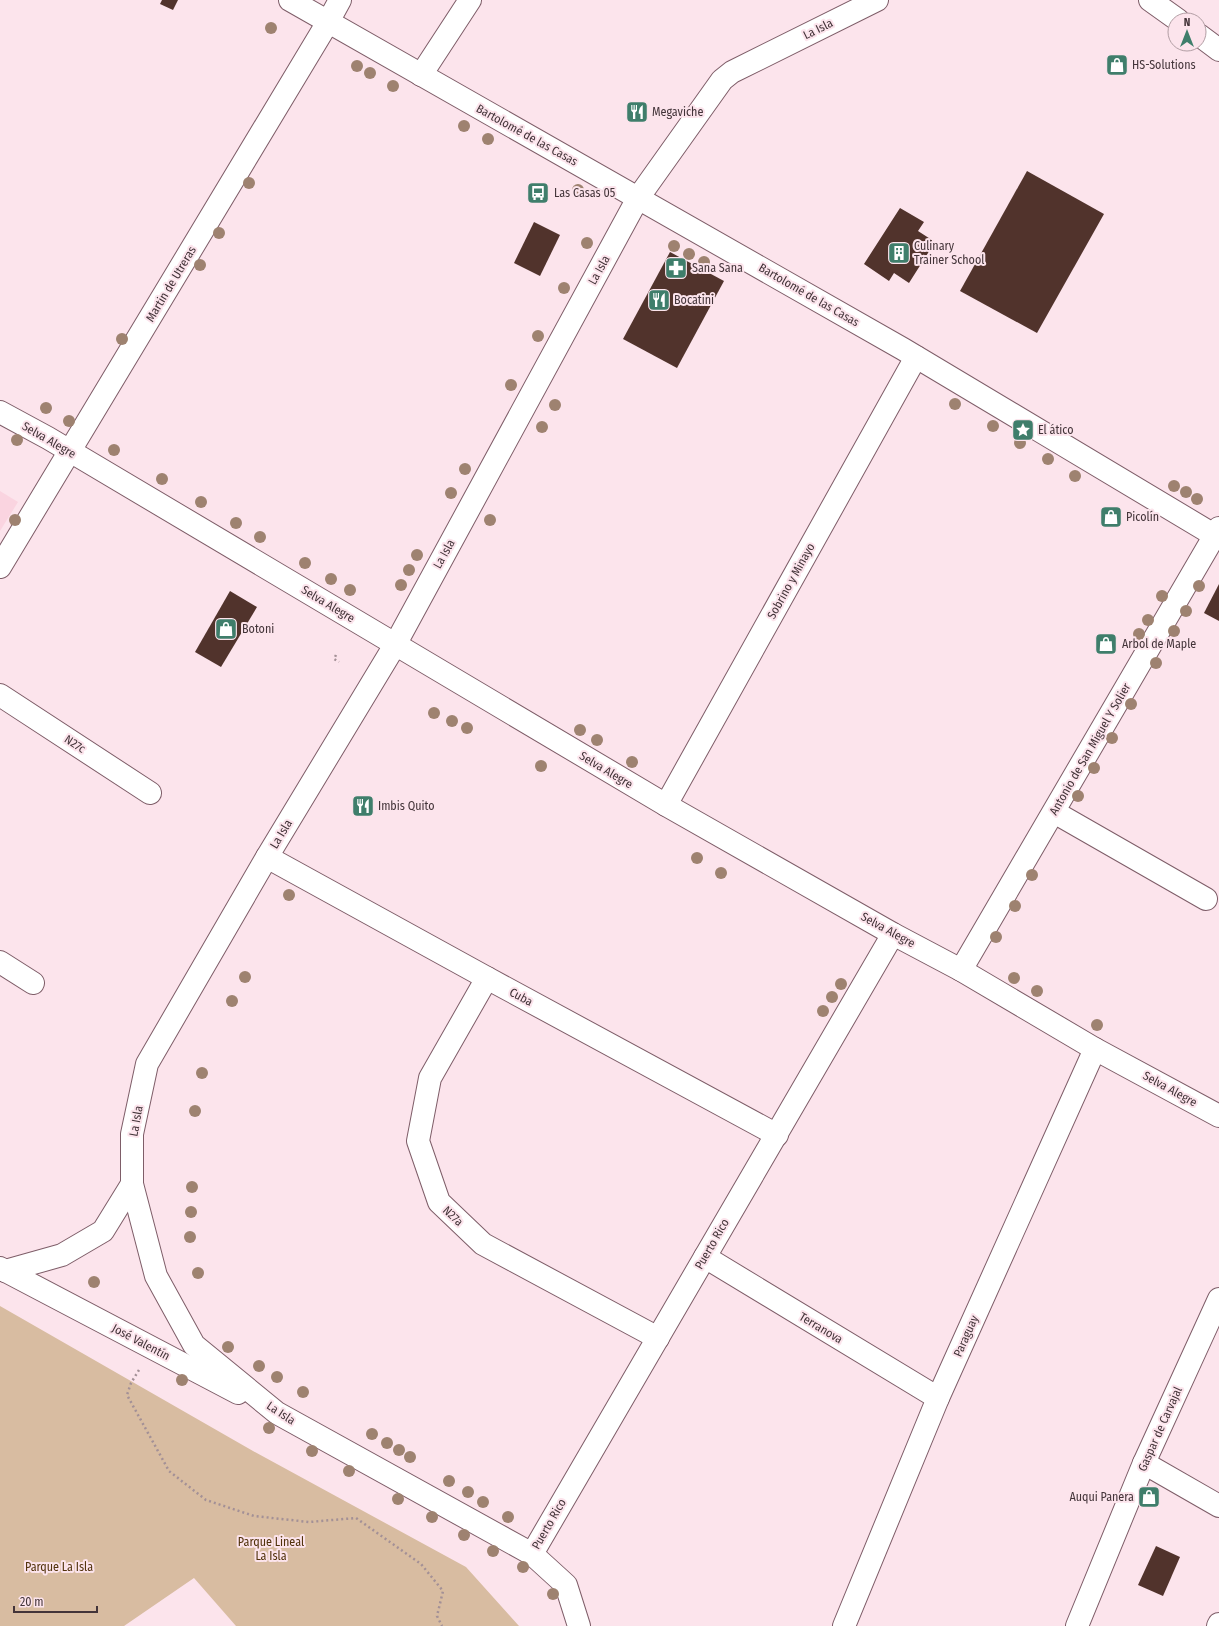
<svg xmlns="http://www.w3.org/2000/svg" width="1219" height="1626" font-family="'Fira Sans Condensed',sans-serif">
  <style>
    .built { fill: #fad4e0 }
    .green { fill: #d8bca1 }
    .building { fill: #51332c }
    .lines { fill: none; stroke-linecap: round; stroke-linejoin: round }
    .minor-casing { stroke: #7e5d68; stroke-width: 24 }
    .path { stroke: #a39096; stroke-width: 2.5; stroke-dasharray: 2 3; stroke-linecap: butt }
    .minor { stroke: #fff; stroke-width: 22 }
    .tree { fill: #9e8270 }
    .labels { text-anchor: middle; stroke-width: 4; stroke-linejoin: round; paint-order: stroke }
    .street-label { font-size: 12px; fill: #433439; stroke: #fce4ec }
    .poi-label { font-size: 12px; fill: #433439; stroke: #fce4ec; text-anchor: start }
    .park-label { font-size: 12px; fill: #51320b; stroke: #fce4ec }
  </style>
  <rect width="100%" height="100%" fill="#fce4ec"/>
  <!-- built -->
  <polygon class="built" points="0,491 18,502 0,531"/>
  <!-- green -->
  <polygon class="green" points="0,1306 253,1451 466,1567 519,1626 236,1626 194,1578 124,1626 0,1626"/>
  <!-- building -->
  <g class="building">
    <polygon points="162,0 178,0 173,10 160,4"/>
    <polygon points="1027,171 1104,214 1037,333 960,291"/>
    <polygon points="900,208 924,222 918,231 935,242 909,283 894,273 889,281 864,264"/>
    <polygon points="534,222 560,235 540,276 514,263"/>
    <polygon points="670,252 724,281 677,368 623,339"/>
    <polygon points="1219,584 1219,621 1204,613"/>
    <polygon points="230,591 257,607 221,667 195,652"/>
    <polygon points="1156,1546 1180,1557 1163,1596 1138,1585"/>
  </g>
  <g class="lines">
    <!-- minor casing -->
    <g class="minor-casing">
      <g id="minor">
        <polyline points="290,0 903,349 1219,538"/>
        <polyline points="1150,0 1178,20"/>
        <polyline points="1199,35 1219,50"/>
        <polyline points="421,75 470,0"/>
        <polyline points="0,412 48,438 666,805 893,934 961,970 1095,1049 1219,1116"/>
        <polyline points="0,567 328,22 340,0"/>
        <polyline points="0,695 150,793"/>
        <polyline points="666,805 916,357"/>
        <polyline points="1054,812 1206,899"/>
        <polyline points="267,857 487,978 777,1135"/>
        <polyline points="0,962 33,983"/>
        <polyline points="961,970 1219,528"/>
        <polyline points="487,978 430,1078 418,1141 439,1202 483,1244 658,1338"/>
        <polyline points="705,1257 938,1398"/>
        <polyline points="0,1268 238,1393"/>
        <polyline points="5,1271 62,1255 103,1231 132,1184"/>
        <polyline points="1144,1463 1219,1506"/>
        <polyline points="532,1554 893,934"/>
        <polyline points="579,1626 566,1585 532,1554 277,1413 194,1345 156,1276 132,1184 132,1134 147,1064 267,857 395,645 638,198 722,80 732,72 877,0"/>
        <polyline points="844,1626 938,1398 1095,1049"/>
        <polyline points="1077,1626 1144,1463 1219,1299"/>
        <polyline points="1218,1626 1219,1624"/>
      </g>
    </g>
    <!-- path -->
    <g class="path">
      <polyline points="336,655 334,659 339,662"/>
      <polyline points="139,1370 131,1383 127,1395 169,1471 206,1500 254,1516 309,1522 356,1518 421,1564 443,1591 437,1616 442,1626"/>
    </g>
    <!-- minor -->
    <use href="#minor" class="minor"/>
  </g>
  <!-- trees -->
  <g class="tree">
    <circle cx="271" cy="28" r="6"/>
    <circle cx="357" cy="66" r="6"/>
    <circle cx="370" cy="73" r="6"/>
    <circle cx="393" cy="86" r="6"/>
    <circle cx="464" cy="126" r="6"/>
    <circle cx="488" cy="139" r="6"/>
    <circle cx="249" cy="183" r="6"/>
    <circle cx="578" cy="190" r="6"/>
    <circle cx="219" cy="233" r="6"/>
    <circle cx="587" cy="243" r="6"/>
    <circle cx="674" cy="246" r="6"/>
    <circle cx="689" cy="254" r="6"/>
    <circle cx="704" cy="262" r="6"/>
    <circle cx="200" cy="265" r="6"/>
    <circle cx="564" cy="288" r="6"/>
    <circle cx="538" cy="336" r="6"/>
    <circle cx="122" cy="339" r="6"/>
    <circle cx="511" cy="385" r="6"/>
    <circle cx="955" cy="404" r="6"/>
    <circle cx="555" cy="405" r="6"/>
    <circle cx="46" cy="408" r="6"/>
    <circle cx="69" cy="421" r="6"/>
    <circle cx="993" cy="426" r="6"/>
    <circle cx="542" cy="427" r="6"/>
    <circle cx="17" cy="440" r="6"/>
    <circle cx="1020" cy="443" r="6"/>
    <circle cx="114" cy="450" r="6"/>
    <circle cx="1048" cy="459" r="6"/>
    <circle cx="465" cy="469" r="6"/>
    <circle cx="1075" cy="476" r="6"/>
    <circle cx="162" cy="479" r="6"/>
    <circle cx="1174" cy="486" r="6"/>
    <circle cx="1186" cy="492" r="6"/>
    <circle cx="451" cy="493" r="6"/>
    <circle cx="1197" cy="499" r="6"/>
    <circle cx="201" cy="502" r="6"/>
    <circle cx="15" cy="520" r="6"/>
    <circle cx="490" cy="520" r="6"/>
    <circle cx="236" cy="523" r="6"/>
    <circle cx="260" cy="537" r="6"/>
    <circle cx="417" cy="555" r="6"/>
    <circle cx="305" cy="563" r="6"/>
    <circle cx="409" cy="570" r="6"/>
    <circle cx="331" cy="579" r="6"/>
    <circle cx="401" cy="585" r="6"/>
    <circle cx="1199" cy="586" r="6"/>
    <circle cx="350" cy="590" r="6"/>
    <circle cx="1162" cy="596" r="6"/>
    <circle cx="1186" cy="611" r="6"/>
    <circle cx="1148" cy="620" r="6"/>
    <circle cx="1174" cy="631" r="6"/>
    <circle cx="1139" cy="634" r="6"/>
    <circle cx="1156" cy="663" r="6"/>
    <circle cx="1131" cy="704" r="6"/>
    <circle cx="434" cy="713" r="6"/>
    <circle cx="452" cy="721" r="6"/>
    <circle cx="467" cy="728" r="6"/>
    <circle cx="580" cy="730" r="6"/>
    <circle cx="1112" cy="738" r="6"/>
    <circle cx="597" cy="740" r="6"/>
    <circle cx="632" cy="762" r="6"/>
    <circle cx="541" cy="766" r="6"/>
    <circle cx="1094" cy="768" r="6"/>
    <circle cx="1078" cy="796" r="6"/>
    <circle cx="697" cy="858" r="6"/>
    <circle cx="721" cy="873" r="6"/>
    <circle cx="1032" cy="875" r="6"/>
    <circle cx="289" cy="895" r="6"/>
    <circle cx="1015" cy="906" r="6"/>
    <circle cx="996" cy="937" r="6"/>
    <circle cx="245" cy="977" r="6"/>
    <circle cx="1014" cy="978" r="6"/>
    <circle cx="841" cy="984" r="6"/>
    <circle cx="1037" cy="991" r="6"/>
    <circle cx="832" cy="997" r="6"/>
    <circle cx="232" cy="1001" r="6"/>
    <circle cx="823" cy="1011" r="6"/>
    <circle cx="1097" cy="1025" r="6"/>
    <circle cx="202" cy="1073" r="6"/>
    <circle cx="195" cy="1111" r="6"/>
    <circle cx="192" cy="1187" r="6"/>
    <circle cx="191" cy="1212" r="6"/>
    <circle cx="190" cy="1237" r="6"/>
    <circle cx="198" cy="1273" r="6"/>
    <circle cx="94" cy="1282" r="6"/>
    <circle cx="228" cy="1347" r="6"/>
    <circle cx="259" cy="1366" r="6"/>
    <circle cx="277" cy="1377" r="6"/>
    <circle cx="182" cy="1380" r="6"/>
    <circle cx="303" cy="1392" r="6"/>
    <circle cx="269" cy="1428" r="6"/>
    <circle cx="372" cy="1434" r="6"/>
    <circle cx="387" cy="1443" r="6"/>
    <circle cx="399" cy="1450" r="6"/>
    <circle cx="312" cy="1451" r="6"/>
    <circle cx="410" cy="1457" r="6"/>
    <circle cx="349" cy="1471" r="6"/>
    <circle cx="449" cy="1481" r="6"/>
    <circle cx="468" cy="1492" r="6"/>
    <circle cx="398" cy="1499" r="6"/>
    <circle cx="483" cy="1502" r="6"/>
    <circle cx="432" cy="1517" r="6"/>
    <circle cx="508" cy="1517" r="6"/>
    <circle cx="464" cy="1535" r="6"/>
    <circle cx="493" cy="1551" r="6"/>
    <circle cx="523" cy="1567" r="6"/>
    <circle cx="553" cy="1594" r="6"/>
  </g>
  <!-- icons -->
  <defs>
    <g id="shop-square" transform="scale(1.15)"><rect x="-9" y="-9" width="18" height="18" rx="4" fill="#3f7e6b" stroke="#fce4ec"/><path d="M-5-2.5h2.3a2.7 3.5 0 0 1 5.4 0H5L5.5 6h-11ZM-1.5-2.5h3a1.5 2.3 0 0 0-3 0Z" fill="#fff"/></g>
    <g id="restaurant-square" transform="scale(1.15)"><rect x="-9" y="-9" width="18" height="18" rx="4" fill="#3f7e6b" stroke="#fce4ec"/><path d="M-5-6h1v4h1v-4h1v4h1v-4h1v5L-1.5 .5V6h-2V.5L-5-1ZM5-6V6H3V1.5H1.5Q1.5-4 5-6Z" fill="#fff"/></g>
    <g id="bus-square" transform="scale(1.15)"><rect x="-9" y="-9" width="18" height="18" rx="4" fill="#3f7e6b" stroke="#fce4ec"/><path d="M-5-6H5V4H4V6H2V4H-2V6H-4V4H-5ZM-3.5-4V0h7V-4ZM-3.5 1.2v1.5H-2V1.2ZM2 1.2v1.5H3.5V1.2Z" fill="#fff"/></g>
    <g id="building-square" transform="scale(1.15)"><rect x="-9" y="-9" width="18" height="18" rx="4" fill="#3f7e6b" stroke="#fce4ec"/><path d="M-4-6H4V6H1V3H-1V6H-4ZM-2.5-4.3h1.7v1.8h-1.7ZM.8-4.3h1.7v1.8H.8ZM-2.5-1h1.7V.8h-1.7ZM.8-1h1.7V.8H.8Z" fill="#fff"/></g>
    <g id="pharmacy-square" transform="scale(1.15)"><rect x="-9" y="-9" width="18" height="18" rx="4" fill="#3f7e6b" stroke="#fce4ec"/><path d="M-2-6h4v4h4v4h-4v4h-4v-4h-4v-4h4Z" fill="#fff"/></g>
    <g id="sight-square" transform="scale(1.15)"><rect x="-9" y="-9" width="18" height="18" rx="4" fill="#3f7e6b" stroke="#fce4ec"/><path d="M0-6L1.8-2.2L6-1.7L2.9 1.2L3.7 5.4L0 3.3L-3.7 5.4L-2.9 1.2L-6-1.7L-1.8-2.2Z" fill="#fff"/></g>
  </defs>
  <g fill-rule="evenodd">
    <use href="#shop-square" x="1117" y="65"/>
    <use href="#restaurant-square" x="637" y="112"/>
    <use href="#bus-square" x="538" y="193"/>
    <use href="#building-square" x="899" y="253"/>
    <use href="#pharmacy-square" x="676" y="268"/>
    <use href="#restaurant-square" x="659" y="300"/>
    <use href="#sight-square" x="1023" y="430"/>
    <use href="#shop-square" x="1111" y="517"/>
    <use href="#shop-square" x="226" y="629"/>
    <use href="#shop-square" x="1106" y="644"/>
    <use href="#restaurant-square" x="363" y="806"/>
    <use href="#shop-square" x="1149" y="1497"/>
  </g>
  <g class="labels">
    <!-- street labels -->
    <g class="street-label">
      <text transform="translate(818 29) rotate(-26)" y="4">La Isla</text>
      <text transform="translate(527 135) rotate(29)" y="4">Bartolomé de las Casas</text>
      <text transform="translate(599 270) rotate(-61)" y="4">La Isla</text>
      <text transform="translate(171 284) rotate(-59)" y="4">Martin de Utreras</text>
      <text transform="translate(809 295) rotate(30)" y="4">Bartolomé de las Casas</text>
      <text transform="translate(49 440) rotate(30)" y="4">Selva Alegre</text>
      <text transform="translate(444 554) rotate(-61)" y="4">La Isla</text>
      <text transform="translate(791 581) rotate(-61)" y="4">Sobrino y Minayo</text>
      <text transform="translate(328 604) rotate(31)" y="4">Selva Alegre</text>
      <text transform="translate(75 744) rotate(33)" y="4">N27c</text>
      <text transform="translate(1090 749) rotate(-60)" y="4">Antonio de San Miguel Y Solier</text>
      <text transform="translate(606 770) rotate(31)" y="4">Selva Alegre</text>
      <text transform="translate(281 834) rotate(-59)" y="4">La Isla</text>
      <text transform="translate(888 930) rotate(29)" y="4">Selva Alegre</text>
      <text transform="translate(521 997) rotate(28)" y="4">Cuba</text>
      <text transform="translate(1170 1089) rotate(29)" y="4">Selva Alegre</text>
      <text transform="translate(136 1121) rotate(-80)" y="4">La Isla</text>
      <text transform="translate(453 1216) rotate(43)" y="4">N27a</text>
      <text transform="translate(712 1244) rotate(-60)" y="4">Puerto Rico</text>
      <text transform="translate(821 1328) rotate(31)" y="4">Terranova</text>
      <text transform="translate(966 1336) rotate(-66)" y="4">Paraguay</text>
      <text transform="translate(141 1342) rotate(28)" y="4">José Valentín</text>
      <text transform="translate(281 1413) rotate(33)" y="4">La Isla</text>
      <text transform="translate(1160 1429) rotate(-66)" y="4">Gaspar de Carvajal</text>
      <text transform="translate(549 1524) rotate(-60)" y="4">Puerto Rico</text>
    </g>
    <!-- poi labels -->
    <g class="poi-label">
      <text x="1132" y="69">HS-Solutions</text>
      <text x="652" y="116">Megaviche</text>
      <text x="554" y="197">Las Casas 05</text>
      <text x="914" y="250">Culinary<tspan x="914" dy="14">Trainer School</tspan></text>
      <text x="692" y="272">Sana Sana</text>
      <text x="674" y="304">Bocatini</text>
      <text x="1038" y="434">El ático</text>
      <text x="1126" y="521">Picolín</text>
      <text x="242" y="633">Botoni</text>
      <text x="1122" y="648">Arbol de Maple</text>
      <text x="378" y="810">Imbis Quito</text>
      <text x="1134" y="1501" text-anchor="end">Auqui Panera</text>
    </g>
    <!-- park labels -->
    <g class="park-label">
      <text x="271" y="1546">Parque Lineal<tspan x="271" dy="14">La Isla</tspan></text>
      <text x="59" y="1571">Parque La Isla</text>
    </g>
  </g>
  <!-- north arrow -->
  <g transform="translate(1187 32)"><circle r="19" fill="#fce4ec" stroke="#b29ea4"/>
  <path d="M0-3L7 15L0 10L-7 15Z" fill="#3f7e6b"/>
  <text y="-6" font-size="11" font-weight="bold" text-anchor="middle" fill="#433439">N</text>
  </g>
  <!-- scale -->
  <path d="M14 1606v6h83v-6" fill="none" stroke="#433439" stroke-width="2"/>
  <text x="20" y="1606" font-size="12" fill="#433439" stroke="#fce4ec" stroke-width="3" paint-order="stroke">20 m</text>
</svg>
